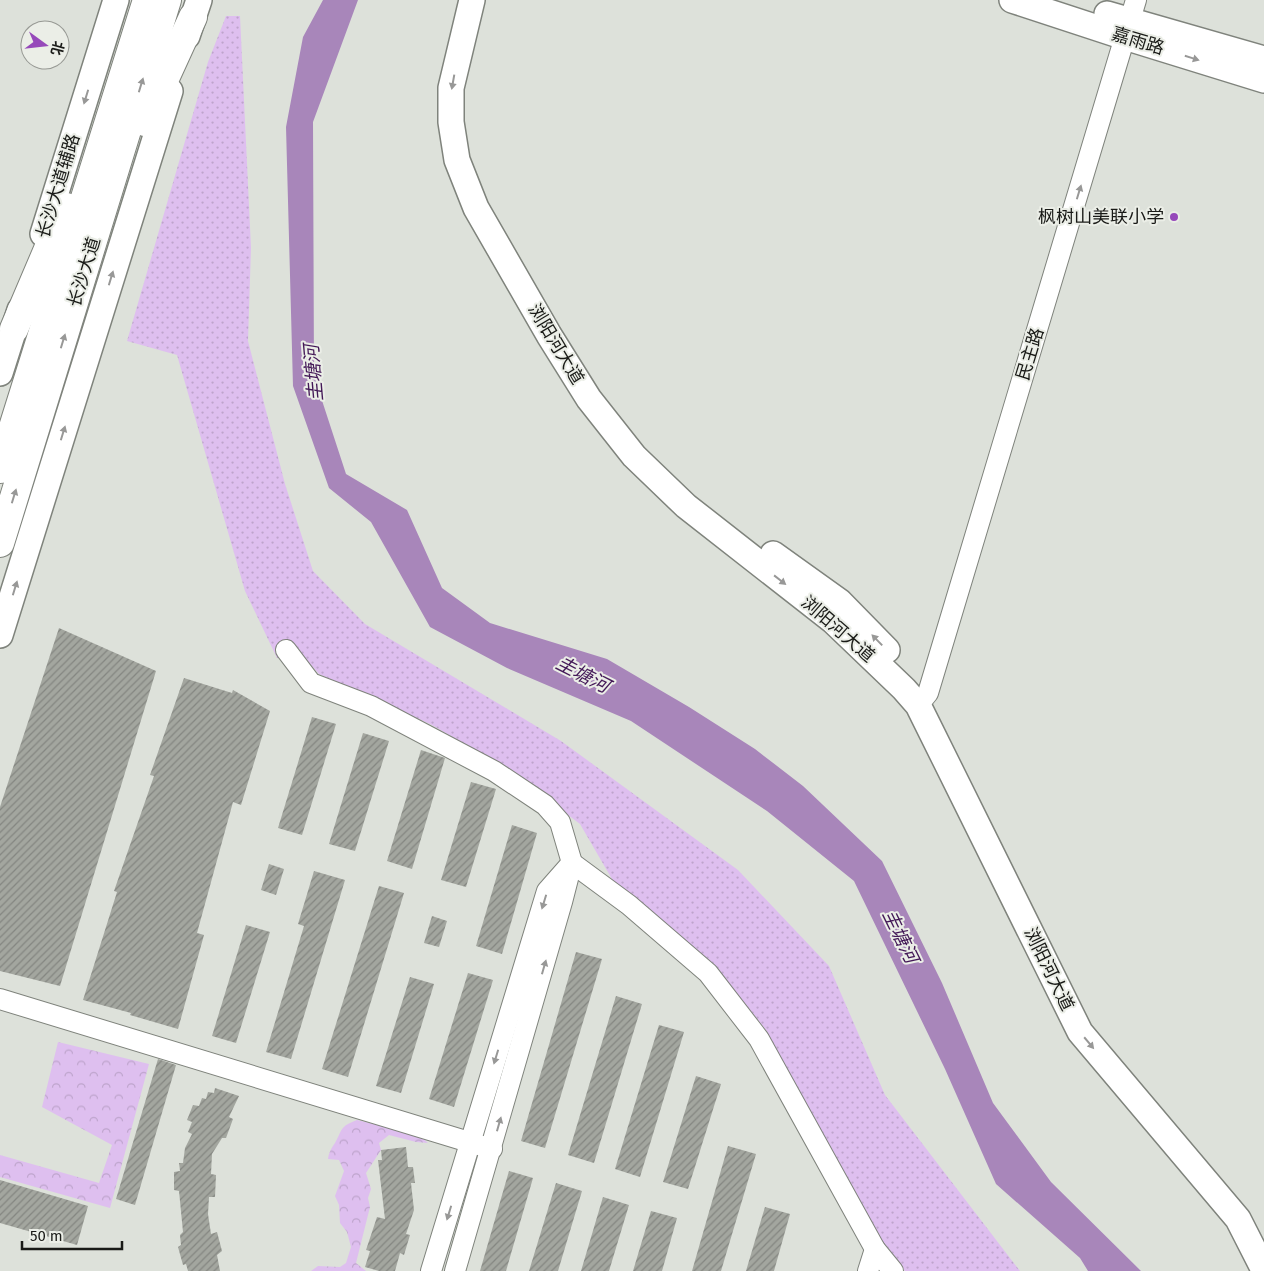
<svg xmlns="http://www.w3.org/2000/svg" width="1264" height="1271" font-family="'Fira Sans','Noto Sans SC',sans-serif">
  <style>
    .grass { fill: url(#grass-dots) }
    .forest { fill: url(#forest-crowns) }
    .water { fill: #a886ba }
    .building { fill: url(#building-hatch) }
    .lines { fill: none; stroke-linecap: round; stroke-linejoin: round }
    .minor-casing { stroke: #7f837c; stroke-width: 22 }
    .major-casing { stroke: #7f837c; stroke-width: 28 }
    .highway-casing { stroke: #7f837c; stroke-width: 30 }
    .minor { stroke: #fff; stroke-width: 20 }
    .major { stroke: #fff; stroke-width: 25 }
    .highway { stroke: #fff; stroke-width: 28 }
    .oneway { fill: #989897 }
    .poi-dot { fill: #9649ba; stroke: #ebeee7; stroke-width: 2 }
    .labels { text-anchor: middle; stroke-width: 4; stroke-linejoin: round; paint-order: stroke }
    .street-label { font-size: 18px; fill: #191a17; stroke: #ebeee7 }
    .poi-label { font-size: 18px; fill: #191a17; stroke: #ebeee7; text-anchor: end }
    .water-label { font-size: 19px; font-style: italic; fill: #431857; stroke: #ebeee7 }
  </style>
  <defs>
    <pattern id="grass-dots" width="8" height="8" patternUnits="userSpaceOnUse" patternTransform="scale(1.25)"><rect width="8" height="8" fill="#debfef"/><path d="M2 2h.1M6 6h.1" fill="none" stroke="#bea4cc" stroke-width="1.8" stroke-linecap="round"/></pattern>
    <pattern id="forest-crowns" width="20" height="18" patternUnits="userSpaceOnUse" patternTransform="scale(1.25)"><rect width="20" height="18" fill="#debfef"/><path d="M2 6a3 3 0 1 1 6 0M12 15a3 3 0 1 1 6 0" fill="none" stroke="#bea4cc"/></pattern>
    <pattern id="building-hatch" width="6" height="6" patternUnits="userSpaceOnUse" patternTransform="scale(1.25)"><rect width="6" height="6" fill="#a3a69f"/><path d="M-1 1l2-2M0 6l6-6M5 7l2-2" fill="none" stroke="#848681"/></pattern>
  </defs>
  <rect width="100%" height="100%" fill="#dde1da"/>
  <!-- grass -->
  <polygon class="grass" points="226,16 240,16 251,248 248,341 285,484 313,571 365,624 561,741 738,870 829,966 885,1095 1020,1271 905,1271 875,1233 766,1030 718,970 616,886 580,824 502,765 430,724 319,674 303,656 277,658 245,591 177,355 127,341 208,62"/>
  <!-- forest -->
  <g class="forest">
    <polygon points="58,1042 149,1064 110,1208 0,1177 0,1155 99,1183 112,1145 42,1107"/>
    <path d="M357,1120C373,1124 419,1132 428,1143L416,1142L389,1135L379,1143L381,1150L366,1173L371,1189L368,1198L370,1207L356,1263L366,1271H311L318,1266L340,1267L346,1263L351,1247L347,1232L340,1223L339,1205L335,1196L344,1171L339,1160L328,1159C329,1152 331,1149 335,1143C343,1129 339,1127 357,1120Z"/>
  </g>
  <!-- water -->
  <polygon class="water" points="323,0 358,0 313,122 314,376 346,474 407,510 442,588 490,623 607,659 689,707 755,749 803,786 882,861 942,983 993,1103 1051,1182 1141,1271 1088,1271 1080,1258 996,1184 945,1069 854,881 767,811 631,721 507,668 430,627 371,522 329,488 293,386 286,127 303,37"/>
  <!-- building -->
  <g class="building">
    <polygon points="59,628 156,671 60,986 0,971 0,807"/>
    <polygon points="184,678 232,693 233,690 270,711 241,805 233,802 197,933 204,935 178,1029 130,1015 131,1013 83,1000 117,892 114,891 154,776 150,775"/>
    <polygon points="312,717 336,724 302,835 278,828"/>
    <polygon points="363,733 389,741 355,851 329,844"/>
    <polygon points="421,750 445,758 412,869 387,861"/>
    <polygon points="471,782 496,789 466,887 441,880"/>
    <polygon points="512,825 537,833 502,954 476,946"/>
    <polygon points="269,864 284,869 276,895 261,890"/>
    <polygon points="314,871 345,880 291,1059 266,1052 304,926 298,924"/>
    <polygon points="379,886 404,893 348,1077 322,1069"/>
    <polygon points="432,916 447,921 439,947 424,943"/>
    <polygon points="246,925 270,932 236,1043 212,1036"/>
    <polygon points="576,952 602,959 545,1148 521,1141"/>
    <polygon points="468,973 493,980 454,1107 429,1099"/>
    <polygon points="410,977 434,984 401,1093 376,1086"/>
    <polygon points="616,996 642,1004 594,1163 568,1155"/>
    <polygon points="659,1025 684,1032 640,1177 615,1169"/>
    <polygon points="158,1059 176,1065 135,1205 116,1199"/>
    <polygon points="696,1076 721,1084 688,1189 663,1182"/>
    <polygon points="215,1088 239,1096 229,1117 233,1119 226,1138 222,1138 212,1154 211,1174 216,1175 215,1197 209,1197 208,1214 211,1234 217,1232 222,1251 217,1255 220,1271 188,1271 186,1264 183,1265 178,1247 181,1245 180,1235 183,1232 179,1191 174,1190 174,1172 180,1171 179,1163 183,1163 185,1148 192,1134 188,1132 192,1122 187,1120 193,1105 199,1106 202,1098 206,1099 208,1092 214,1093"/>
    <polygon points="728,1146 756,1154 721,1271 692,1271"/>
    <polygon points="406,1147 408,1167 413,1167 415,1183 411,1183 414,1210 406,1234 410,1235 404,1255 400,1253 395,1271 379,1271 365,1267 370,1251 366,1250 377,1217 385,1219 378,1160 382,1160 381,1150"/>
    <polygon points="509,1171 533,1178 506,1271 480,1271"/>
    <polygon points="0,1180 88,1206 77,1245 0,1223"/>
    <polygon points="556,1183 582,1191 558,1271 529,1271"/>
    <polygon points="603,1197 629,1205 609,1271 581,1271"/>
    <polygon points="765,1207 790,1214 774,1271 746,1271"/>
    <polygon points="651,1211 677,1218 662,1271 633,1271"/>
  </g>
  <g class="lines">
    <!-- minor casing -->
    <g class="minor-casing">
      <g id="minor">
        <polyline points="286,650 311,683 371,706 494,771 545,805 560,822 572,863 562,902 455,1271"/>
        <polyline points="918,705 928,693 1136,0"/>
        <polyline points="572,863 629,905 708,973 759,1039 875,1249 893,1271"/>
        <polyline points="0,999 492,1149"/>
        <polyline points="431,1271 547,891 569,866"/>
        <polyline points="868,1271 875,1249"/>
      </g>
    </g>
    <!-- major casing -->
    <g class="major-casing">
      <g id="major">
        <polyline points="472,0 451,88 451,122 457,160 476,208 549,335 589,399 634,456 686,506 833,621 904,689 918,705 1080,1032 1238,1219 1264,1270"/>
        <polyline points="1012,0 1125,37 1264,80"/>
        <polyline points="1107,14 1264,59"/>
        <polyline points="187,36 199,0"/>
        <polyline points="43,234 116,0"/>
        <polyline points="0,373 20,310"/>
        <polyline points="773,554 840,602 887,650"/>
        <polyline points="0,635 170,91"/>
      </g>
    </g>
    <!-- highway casing -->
    <g class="highway-casing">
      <g id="highway">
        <polyline points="145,122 193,17"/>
        <polyline points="14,329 66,207"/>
        <polyline points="0,469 147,0"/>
        <polyline points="0,543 167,0"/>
      </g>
    </g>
    <!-- minor -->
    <use href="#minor" class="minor"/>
    <!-- major -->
    <use href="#major" class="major"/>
    <!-- highway -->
    <use href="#highway" class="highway"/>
  </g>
  <!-- one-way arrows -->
  <defs><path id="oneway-solid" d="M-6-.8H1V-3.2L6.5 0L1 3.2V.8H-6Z" transform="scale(1.25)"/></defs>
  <g class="oneway">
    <use href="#oneway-solid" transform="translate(1192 58) rotate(17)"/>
    <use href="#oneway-solid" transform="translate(453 82) rotate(100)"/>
    <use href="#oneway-solid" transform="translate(141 85) rotate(-73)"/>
    <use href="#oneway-solid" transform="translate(86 97) rotate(107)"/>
    <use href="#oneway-solid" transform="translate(1079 192) rotate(-73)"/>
    <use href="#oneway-solid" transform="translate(111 278) rotate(-73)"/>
    <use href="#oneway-solid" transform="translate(63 341) rotate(-73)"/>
    <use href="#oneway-solid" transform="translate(63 433) rotate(-73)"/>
    <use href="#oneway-solid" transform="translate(14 496) rotate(-73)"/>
    <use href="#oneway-solid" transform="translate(780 580) rotate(38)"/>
    <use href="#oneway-solid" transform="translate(15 588) rotate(-73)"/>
    <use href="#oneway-solid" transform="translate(877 640) rotate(-134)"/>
    <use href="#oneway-solid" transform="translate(544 902) rotate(107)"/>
    <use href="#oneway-solid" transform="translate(544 967) rotate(-74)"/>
    <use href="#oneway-solid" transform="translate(1089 1043) rotate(50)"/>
    <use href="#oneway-solid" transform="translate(496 1057) rotate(107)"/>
    <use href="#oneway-solid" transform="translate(499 1124) rotate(-74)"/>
    <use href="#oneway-solid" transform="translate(449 1213) rotate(107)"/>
  </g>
  <!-- markers -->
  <circle class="poi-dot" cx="1174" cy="217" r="5"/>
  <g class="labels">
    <!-- street labels -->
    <g class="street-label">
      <text transform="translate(1138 41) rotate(17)" y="6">嘉雨路</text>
      <text transform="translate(58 186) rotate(-73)" y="6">长沙大道辅路</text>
      <text transform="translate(84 272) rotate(-73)" y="6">长沙大道</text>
      <text transform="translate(556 344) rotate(59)" y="6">浏阳河大道</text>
      <text transform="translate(1030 354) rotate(-73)" y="6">民主路</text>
      <text transform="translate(838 629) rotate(41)" y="6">浏阳河大道</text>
      <text transform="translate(1049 969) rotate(64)" y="6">浏阳河大道</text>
    </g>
    <!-- poi labels -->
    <g class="poi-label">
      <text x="1164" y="223">枫树山美联小学</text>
    </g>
    <!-- water labels -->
    <g class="water-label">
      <text transform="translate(313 373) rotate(-95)" y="7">圭塘河</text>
      <text transform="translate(583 674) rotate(27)" y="7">圭塘河</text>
      <text transform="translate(901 936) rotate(64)" y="7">圭塘河</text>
    </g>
  </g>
  <!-- north arrow -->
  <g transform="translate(45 45) rotate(105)"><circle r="24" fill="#ebeee7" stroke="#979994"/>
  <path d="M0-4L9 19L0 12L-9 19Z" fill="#9649ba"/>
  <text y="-8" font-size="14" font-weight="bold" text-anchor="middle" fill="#191a17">北</text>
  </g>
  <!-- scale -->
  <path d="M22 1241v8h100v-8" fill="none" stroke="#191a17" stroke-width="2.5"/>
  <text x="30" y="1241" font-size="15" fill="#191a17" stroke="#ebeee7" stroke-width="4" paint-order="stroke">50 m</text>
</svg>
